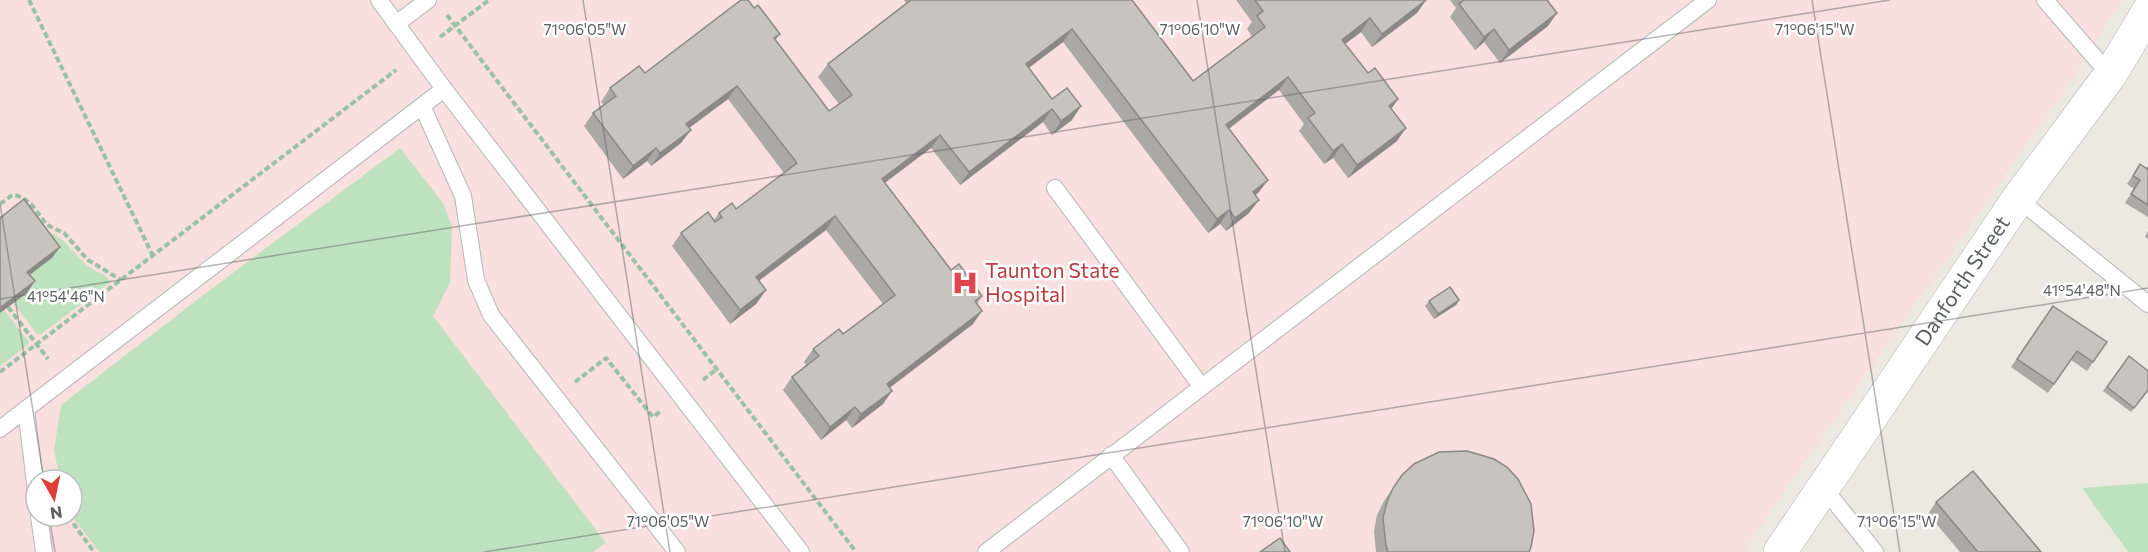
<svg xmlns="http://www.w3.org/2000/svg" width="2148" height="552" font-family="Commissioner,sans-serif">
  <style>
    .medical { fill: #f9dfdd; fill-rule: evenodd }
    .green { fill: #bfe2be }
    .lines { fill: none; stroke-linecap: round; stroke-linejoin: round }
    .lane-casing { stroke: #b4b7bb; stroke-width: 18 }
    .secondary-casing { stroke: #b3b6bb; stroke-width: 34 }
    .path { stroke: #98c2a3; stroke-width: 4; stroke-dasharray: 6 3; stroke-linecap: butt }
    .lane { stroke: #fff; stroke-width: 16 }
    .secondary { stroke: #fff; stroke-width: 33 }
    .wall { fill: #aba9a3 }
    .shaded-wall { fill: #8b8985 }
    .building { fill: #c7c4be; stroke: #8b8985; stroke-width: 1.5 }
    .ticks { fill: none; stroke: #5a5d61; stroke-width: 1.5; stroke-opacity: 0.45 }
    .labels { text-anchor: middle; stroke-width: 5; stroke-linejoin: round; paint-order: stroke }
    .health-label { font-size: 21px; fill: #be3a42; stroke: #fff; text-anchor: start }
    .street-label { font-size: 21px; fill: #5a5d61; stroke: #fff }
    .ticks-label { font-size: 15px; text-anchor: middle; fill: #5a5d61; stroke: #fff; stroke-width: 5; stroke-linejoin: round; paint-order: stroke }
  </style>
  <rect width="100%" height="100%" fill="#ece9e1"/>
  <!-- medical -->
  <path class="medical" d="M0,0H2122L2067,87L1742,552H0ZM36,480H72V516H36Z"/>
  <!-- green -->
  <g class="green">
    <polygon points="400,148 443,203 452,226 450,283 433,316 606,543 593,552 99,552 72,516 72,480 60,480 54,450 61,405 206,293"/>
    <path d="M52,233C66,239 76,258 91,268C98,273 106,274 111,282L40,335L37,334L13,303L19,283L40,242Z"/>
    <polygon points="4,310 29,342 28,345 0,366 0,313"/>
    <polygon points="2148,483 2148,552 2128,552 2082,488"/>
  </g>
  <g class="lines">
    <!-- lane casing -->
    <g class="lane-casing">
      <g id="lane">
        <polyline points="379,0 444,89 801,552"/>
        <polyline points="2045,0 2110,75"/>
        <polyline points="396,24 428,0"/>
        <polyline points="422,106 463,196 476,280 491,315 677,552"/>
        <polyline points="1055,188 1201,386"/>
        <polyline points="2018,199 2148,304"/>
        <polyline points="26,409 36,491"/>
        <polyline points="0,429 444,89"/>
        <polyline points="1111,455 1181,552"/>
        <polyline points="1823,487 1875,552"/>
        <polyline points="39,516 44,552"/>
        <polyline points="986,552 1708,0"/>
      </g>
    </g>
    <!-- secondary casing -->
    <g class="secondary-casing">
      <g id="secondary">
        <path id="s1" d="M1780,552L2018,199L2110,75L2148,12"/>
      </g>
    </g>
    <!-- path -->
    <g class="path">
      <polyline points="29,0 153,256"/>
      <polyline points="447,15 856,552"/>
      <polyline points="440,37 489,0"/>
      <polyline points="0,204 11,196 15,195 23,198 31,204 47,225 64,233 88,260 121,280"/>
      <polyline points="8,307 48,359"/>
      <polyline points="0,372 396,70"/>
      <polyline points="703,380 717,369"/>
      <polyline points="575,382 606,358 653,417 661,411"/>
      <polyline points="68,516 94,552"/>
    </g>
    <!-- lane -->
    <use href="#lane" class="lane"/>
    <!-- secondary -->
    <use href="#secondary" class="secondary"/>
  </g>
  <!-- wall -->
  <g class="wall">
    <polygon points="904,0 1132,0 1193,81 1252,36 1247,29 1252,22 1236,0 1426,0 1417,13 1372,47 1361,32 1345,44 1368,73 1398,99 1392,108 1397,141 1348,178 1333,158 1324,164 1299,131 1304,124 1279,90 1229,129 1268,180 1258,193 1255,195 1249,213 1226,231 1220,224 1208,233 1063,42 1029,68 1052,99 1072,120 1052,135 1043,122 960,185 931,148 885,183 951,270 982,296 977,304 973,324 890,388 883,404 852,428 846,420 821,440 783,390 792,377 806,365 804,362 813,349 843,334 883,304 826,230 759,281 766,290 756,304 730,324 672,246 681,233 714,220 719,213 736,209 784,173 728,99 689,128 681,143 651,166 647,161 623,179 584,126 593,113 604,105 601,102 610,88 645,73 754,8 780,34 775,41 829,111 839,104 818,77 828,64 906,3"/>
    <polygon points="1450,0 1547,0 1548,26 1500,63 1484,42 1475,50 1450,17 1456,8"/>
    <polygon points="2140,164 2147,168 2148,167 2148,217 2125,203 2134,189 2127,184"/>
    <polygon points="2148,231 2148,239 2145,237"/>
    <polygon points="1459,300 1456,305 1434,319 1425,306 1429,301"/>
    <polygon points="2053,306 2107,342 2087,371 2071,360 2048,393 2011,367"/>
    <polygon points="2129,356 2148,391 2131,412 2103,391"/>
    <polygon points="1402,475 1529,552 1376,552 1374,531 1377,515 1384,501"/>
    <polygon points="1936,502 2041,552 1960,552 1928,514"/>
  </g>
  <!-- shaded-wall -->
  <g class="shaded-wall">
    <polygon points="1426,0 1417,13 1372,47 1382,34"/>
    <polygon points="1557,13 1548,26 1500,63 1509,50"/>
    <polygon points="1370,18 1361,32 1333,53 1342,40"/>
    <polygon points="1072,29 1063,42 1016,77 1026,64"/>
    <polygon points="1494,29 1484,42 1475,50 1484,37"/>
    <polygon points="1288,77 1279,90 1216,138 1226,125"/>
    <polygon points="737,86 728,99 677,137 686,124"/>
    <polygon points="1398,99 1389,112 1389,106"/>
    <polygon points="1081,106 1072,120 1052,135 1061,121"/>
    <polygon points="1052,109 1043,122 960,185 969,172"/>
    <polygon points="1406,128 1397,141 1348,178 1357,165"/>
    <polygon points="691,130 681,143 651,166 660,153"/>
    <polygon points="940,135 931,148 872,192 882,179"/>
    <polygon points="1342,144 1333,158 1324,164 1333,151"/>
    <polygon points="656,148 647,161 623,179 633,166"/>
    <polygon points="1268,180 1258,193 1243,205 1253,192"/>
    <polygon points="1259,200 1249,213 1226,231 1235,218"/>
    <polygon points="1229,210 1220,224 1208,233 1217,219"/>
    <polygon points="835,216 826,230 746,290 756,277"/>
    <polygon points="60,247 52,258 19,283 27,272"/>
    <polygon points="35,281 27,293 0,313 0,309 1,307"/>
    <polygon points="766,290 756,304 730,324 740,310"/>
    <polygon points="1459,300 1456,305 1434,319 1438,314"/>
    <polygon points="982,311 973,324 877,397 887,384"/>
    <polygon points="892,391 883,404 852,428 861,414"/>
    <polygon points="855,407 846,420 821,440 830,427"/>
  </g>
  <!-- building -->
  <g class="building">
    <polygon points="741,0 748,0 754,8 758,5 780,34 774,38 829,111 852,95 828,64 911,0 1132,0 1193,81 1265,27 1257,16 1263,11 1255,0 1426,0 1382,34 1370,18 1342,40 1368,73 1375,68 1398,99 1389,106 1406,128 1357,165 1342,144 1333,151 1308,118 1315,113 1288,77 1226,125 1268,180 1253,192 1259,200 1235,218 1229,210 1217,219 1072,29 1026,64 1052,99 1067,88 1081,106 1061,121 1052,109 969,172 940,135 882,179 951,270 959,264 982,296 975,301 982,311 887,384 892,391 861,414 855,407 830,427 792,377 819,356 813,349 839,329 843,334 895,295 835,216 756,277 766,290 740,310 681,233 708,212 715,222 722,217 719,213 732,203 736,209 797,163 737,86 686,124 691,130 660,153 656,148 633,166 593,113 616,96 610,88 639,66 645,73"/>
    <polygon points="1464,0 1547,0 1557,13 1509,50 1494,29 1484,37 1459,4"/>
    <polygon points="2140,164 2147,169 2148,167 2148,205 2131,194 2140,180 2133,176"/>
    <polygon points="24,199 60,247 27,272 35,281 1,307 0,305 0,218"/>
    <polygon points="1450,287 1459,300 1438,314 1429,301"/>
    <polygon points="2053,306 2107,342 2093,362 2077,351 2054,384 2017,359"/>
    <polygon points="2129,356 2148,371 2148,390 2134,408 2107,387"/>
    <polygon points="1467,451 1494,459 1507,467 1518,479 1531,504 1534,531 1531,547 1529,552 1388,552 1386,545 1383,518 1387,502 1393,488 1402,475 1414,464 1439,452"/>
    <polygon points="1973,471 2041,552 1978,552 1936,502"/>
    <polygon points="1280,538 1290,552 1260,552"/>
  </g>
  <!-- ticks -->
  <path class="ticks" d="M583,0L670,552M1197,0L1285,552M1812,0L1900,552M0,204L44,480M0,299L1890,0M49,516L55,552M484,552L2148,288"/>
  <!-- icons -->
  <defs>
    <g id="hospital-bare" transform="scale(2.07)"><path d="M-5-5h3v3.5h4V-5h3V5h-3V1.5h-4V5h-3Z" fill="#e0444e" stroke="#fff" stroke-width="2.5" paint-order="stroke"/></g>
  </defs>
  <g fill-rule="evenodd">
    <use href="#hospital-bare" x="965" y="283"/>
  </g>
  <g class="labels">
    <!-- health labels -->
    <g class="health-label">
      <text x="985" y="278">Taunton State<tspan x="985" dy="24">Hospital</tspan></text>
    </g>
    <!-- street labels -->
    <g class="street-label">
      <text dy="7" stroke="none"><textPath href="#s1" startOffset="327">Danforth Street</textPath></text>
    </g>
  </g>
  <g class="ticks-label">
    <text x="585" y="35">71°06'05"W</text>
    <text x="1200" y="35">71°06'10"W</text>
    <text x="1815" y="35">71°06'15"W</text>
    <text x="2082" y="296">41°54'48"N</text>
    <text x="66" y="302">41°54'46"N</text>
    <text x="668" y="527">71°06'05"W</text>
    <text x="1283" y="527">71°06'10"W</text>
    <text x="1897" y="527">71°06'15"W</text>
  </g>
  <!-- north arrow -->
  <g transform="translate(54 498) rotate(171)"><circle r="28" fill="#ffffff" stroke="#bdbec0" stroke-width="1.5"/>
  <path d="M0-4.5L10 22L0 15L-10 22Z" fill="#de3e34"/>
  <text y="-9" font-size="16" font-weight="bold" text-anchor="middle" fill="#5a5d61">N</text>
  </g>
</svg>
